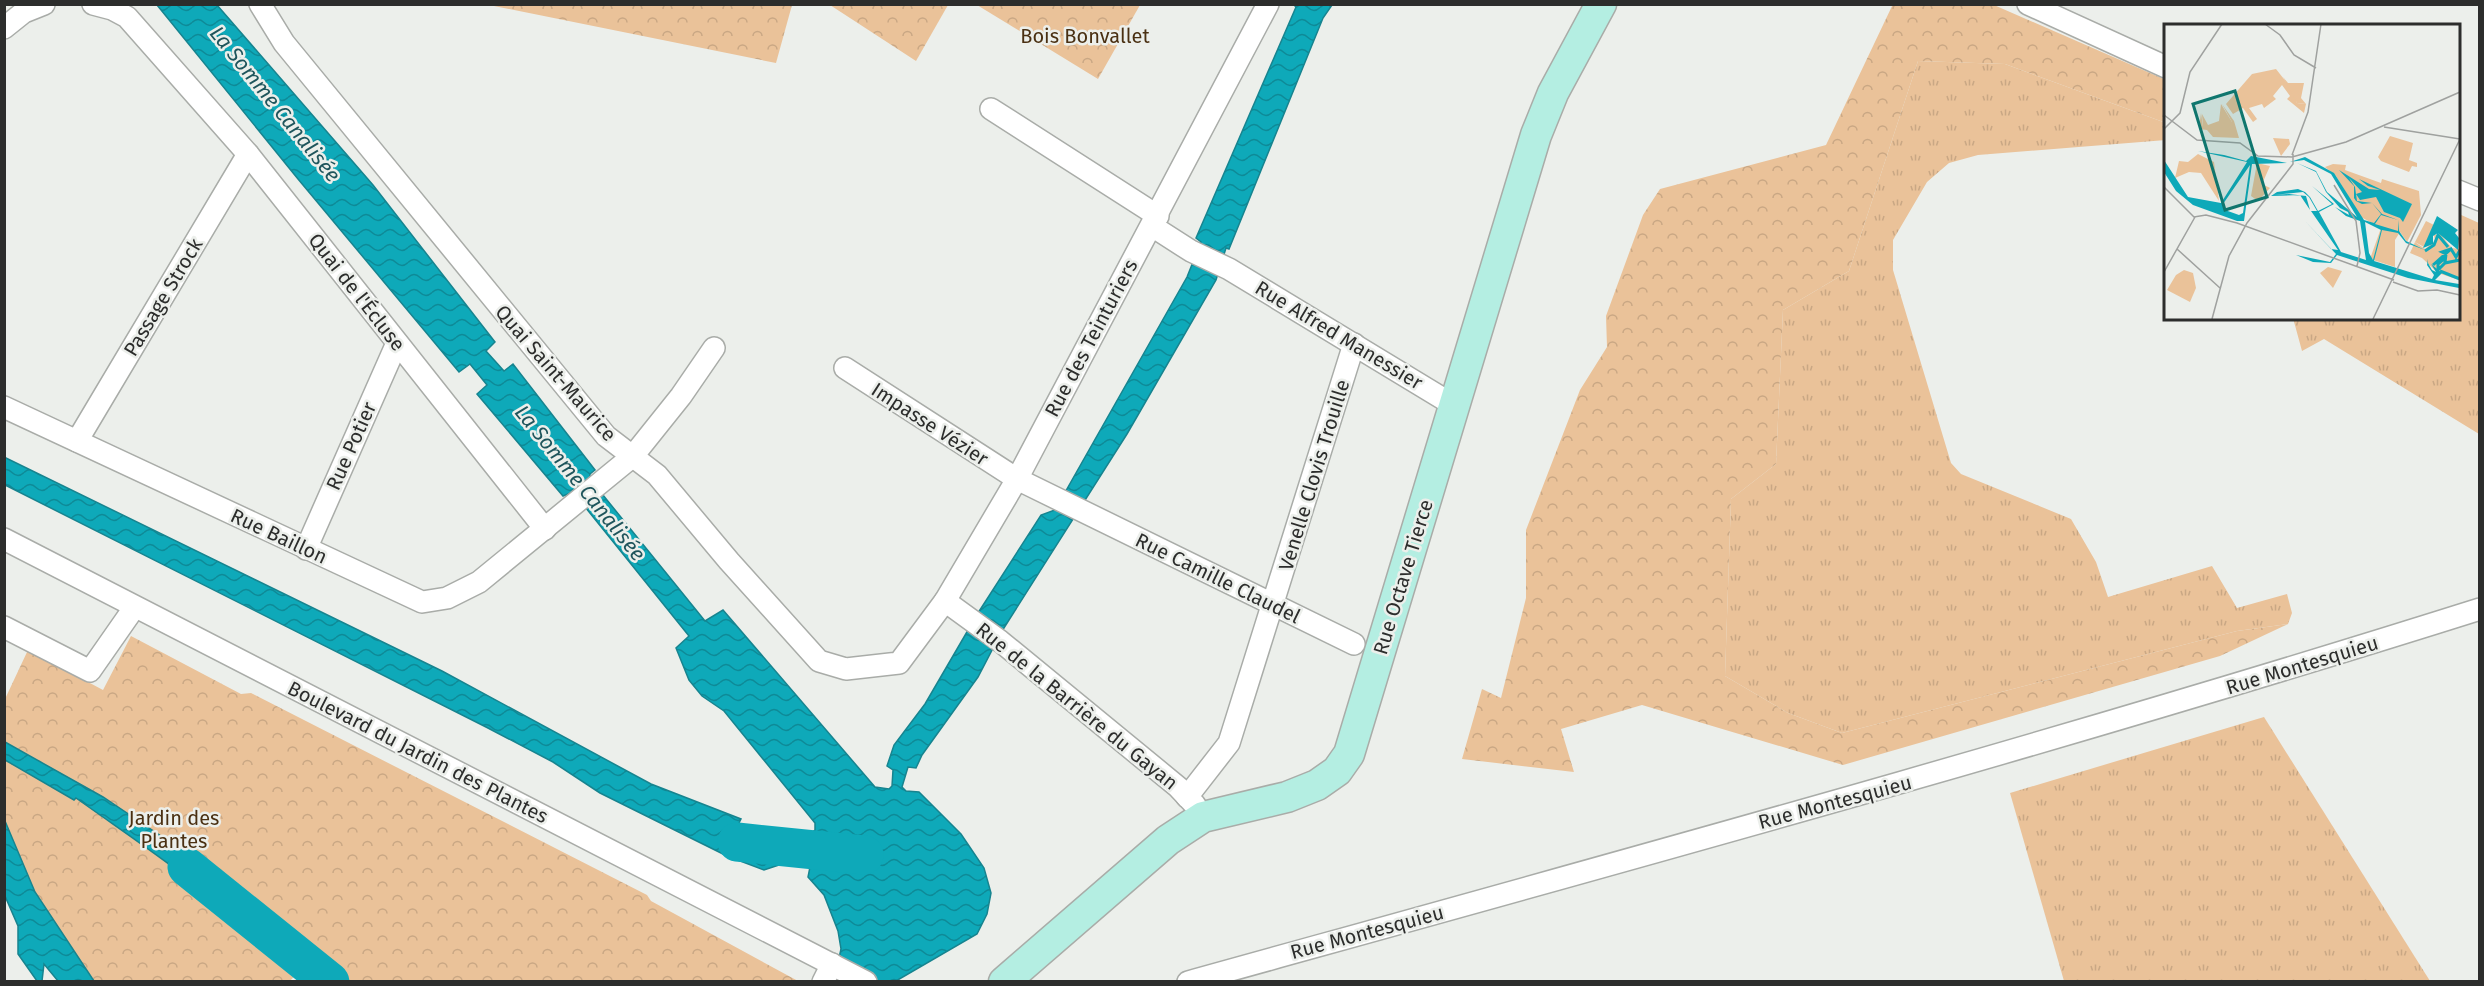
<svg xmlns="http://www.w3.org/2000/svg" width="2484" height="986" font-family="'Fira Sans',sans-serif">
  <style>
    .grass { fill: url(#grass-tufts) }
    .forest { fill: url(#forest-crowns) }
    .water { fill: url(#water-waves); stroke: #17848f; stroke-width: 1.5; fill-rule: evenodd }
    .lines { fill: none; stroke-linecap: round; stroke-linejoin: round }
    .river { stroke: #0ea9b9; stroke-width: 39 }
    .street-casing { stroke: #a9aca8; stroke-width: 24 }
    .secondary-casing { stroke: #a9aca8; stroke-width: 33 }
    .street { stroke: #fff; stroke-width: 21 }
    .secondary { stroke: #b4eee2; stroke-width: 30 }
    .labels { text-anchor: middle; stroke-width: 5; stroke-linejoin: round; paint-order: stroke }
    .park-label { font-size: 20px; fill: #4a3012; stroke: #ecefeb }
    .street-label { font-size: 20px; fill: #2c2d2c; stroke: #ecefeb }
    .water-label { font-size: 21px; font-style: italic; fill: #1f555c; stroke: #ecefeb }
    .inset-river { fill: none; stroke: #0ea9b9; stroke-width: 3 }
    .inset-road { fill: none; stroke: #9fa19f; stroke-width: 1.5 }
    .view { fill: #0f766e; fill-opacity: 0.15; stroke: #0f766e; stroke-width: 3 }
    .inset-edge { fill: none; stroke: #2c2d2c; stroke-width: 3 }
  </style>
  <defs>
    <pattern id="grass-tufts" width="24" height="20" patternUnits="userSpaceOnUse" patternTransform="scale(1.5)"><rect width="24" height="20" fill="#eac299"/><path d="M3 7l-1-3M5 7V3M7 7l1-3M15 17l-1-3M17 17v-4M19 17l1-3" fill="none" stroke="#c9a784"/></pattern>
    <pattern id="forest-crowns" width="20" height="18" patternUnits="userSpaceOnUse" patternTransform="scale(1.5)"><rect width="20" height="18" fill="#eac299"/><path d="M2 6a3 3 0 1 1 6 0M12 15a3 3 0 1 1 6 0" fill="none" stroke="#c9a784"/></pattern>
    <pattern id="water-waves" width="16" height="10" patternUnits="userSpaceOnUse" patternTransform="scale(1.5)"><rect width="16" height="10" fill="#0ea9b9"/><path d="M0 5q4-4 8 0t8 0" fill="none" stroke="#0e8a97"/></pattern>
  </defs>
  <rect width="100%" height="100%" fill="#ecefeb"/>
  <!-- grass -->
  <g class="grass">
    <polygon points="1918,61 2005,64 2166,123 2166,140 1978,155 1949,163 1927,182 1893,240 1893,270 1951,463 1961,474 2071,519 2096,562 2108,597 2212,566 2237,608 2287,594 2292,613 2288,624 2237,631 1842,733 1788,713 1725,676 1731,499 1776,464 1783,310 1849,271"/>
    <polygon points="2459,214 2479,223 2479,434 2324,339 2302,351 2293,318 2458,318"/>
    <polygon points="2264,717 2430,981 2064,981 2010,793"/>
  </g>
  <!-- forest -->
  <g class="forest">
    <polygon points="1893,4 1994,5 2166,80 2166,123 2005,64 1918,61 1849,271 1783,310 1776,464 1731,499 1725,676 1788,713 1842,733 2237,631 2288,624 2220,656 1843,765 1642,705 1561,729 1574,772 1462,759 1482,689 1501,698 1526,598 1526,530 1580,390 1607,347 1606,316 1643,215 1660,189 1826,145"/>
    <polygon points="489,5 792,4 792,5 776,63"/>
    <polygon points="830,5 948,5 916,61"/>
    <polygon points="977,5 1140,4 1140,5 1098,79"/>
    <polygon points="131,636 241,694 251,693 647,895 651,901 798,981 339,982 311,958 290,981 94,981 35,892 5,821 5,699 28,650 103,690"/>
  </g>
  <!-- water -->
  <g class="water">
    <path d="M157,5H217L373,185L495,342L486,351L504,371L513,364L595,470L590,474V479L705,621L723,610L875,787L889,789L892,786L893,770L887,766L894,745L925,704L978,613L1041,515L1055,510L1187,277L1201,242L1196,238L1296,7L1294,5H1332L1323,18L1229,249L1226,248L1216,280L1127,434L1002,631L978,677L922,755L916,768L908,767L902,787L906,791L919,792L961,834L984,868L991,893L987,914L977,934L896,981H834L841,949L838,931L824,895L808,877L810,867L806,863L791,861L764,870L727,856L600,793L553,762L486,727L5,485L4,457L442,671L651,784L741,819L738,825L811,833L815,830V823L724,711L702,696L689,680L676,648L689,636L573,492L563,496L477,394L487,385L470,364L459,372L298,179ZM796,842L809,844L812,850L807,853L789,847V844Z"/>
    <path d="M5,742L103,797L164,838L232,894L223,906C178,868 125,833 76,798L74,800L5,760Z"/>
    <polygon points="5,821 35,892 94,981 58,981 44,964 42,981 37,981 18,954 18,926 5,896"/>
    <polygon points="240,901 345,981 319,981 231,913"/>
  </g>
  <g class="lines">
    <!-- river -->
    <g class="river">
      <polyline points="737,842 864,855"/>
      <polyline points="187,867 330,982"/>
    </g>
    <!-- street casing -->
    <g class="street-casing">
      <g id="street">
        <polyline points="93,4 112,9 127,17 248,154 545,529"/>
        <polyline points="260,4 284,43 606,436 657,475 729,561 819,661 846,669 899,663 945,601 1017,479 1268,4"/>
        <polyline points="2028,4 2166,67"/>
        <polyline points="4,28 24,12 44,4"/>
        <polyline points="991,109 1158,216"/>
        <polyline points="2458,191 2480,200"/>
        <polyline points="1152,226 1191,251 1229,269 1455,406"/>
        <polyline points="845,368 1017,479 1354,644"/>
        <polyline points="4,407 422,602 447,598 479,582 633,456 681,396 714,348"/>
        <polyline points="77,441 248,154"/>
        <polyline points="4,539 866,982"/>
        <polyline points="306,549 397,343"/>
        <polyline points="945,601 1000,641 1178,787 1195,805"/>
        <polyline points="4,627 90,671 134,608"/>
        <polyline points="1187,797 1229,743 1354,344"/>
        <polyline points="823,982 832,964"/>
        <path d="M1188,982C1620,862 2052,744 2480,609"/>
      </g>
    </g>
    <!-- secondary casing -->
    <g class="secondary-casing">
      <polyline id="secondary" points="1004,982 1168,840 1203,817 1287,797 1317,785 1337,771 1349,754 1536,135 1553,93 1601,4"/>
    </g>
    <!-- street -->
    <use href="#street" class="street"/>
    <!-- secondary -->
    <use href="#secondary" class="secondary"/>
  </g>
  <g class="labels">
    <!-- park labels -->
    <g class="park-label">
      <text x="1085" y="43">Bois Bonvallet</text>
      <text x="174" y="825">Jardin des<tspan x="174" dy="23">Plantes</tspan></text>
    </g>
    <!-- street labels -->
    <g class="street-label">
      <text transform="translate(357 292) rotate(52)" y="7">Quai de l'Écluse</text>
      <text transform="translate(163 297) rotate(-59)" y="7">Passage Strock</text>
      <text transform="translate(1339 335) rotate(31)" y="7">Rue Alfred Manessier</text>
      <text transform="translate(1091 338) rotate(-62)" y="7">Rue des Teinturiers</text>
      <text transform="translate(556 373) rotate(49)" y="7">Quai Saint-Maurice</text>
      <text transform="translate(930 424) rotate(33)" y="7">Impasse Vézier</text>
      <text transform="translate(351 446) rotate(-66)" y="7">Rue Potier</text>
      <text transform="translate(1314 475) rotate(-73)" y="7">Venelle Clovis Trouille</text>
      <text transform="translate(279 536) rotate(25)" y="7">Rue Baillon</text>
      <text transform="translate(1403 577) rotate(-73)" y="7">Rue Octave Tierce</text>
      <text transform="translate(1218 578) rotate(26)" y="7">Rue Camille Claudel</text>
      <text transform="translate(2302 665) rotate(-17)" y="7">Rue Montesquieu</text>
      <text transform="translate(1077 706) rotate(39)" y="7">Rue de la Barrière du Gayan</text>
      <text transform="translate(418 752) rotate(27)" y="7">Boulevard du Jardin des Plantes</text>
      <text transform="translate(1835 802) rotate(-15)" y="7">Rue Montesquieu</text>
      <text transform="translate(1367 932) rotate(-15)" y="7">Rue Montesquieu</text>
    </g>
    <!-- water labels -->
    <g class="water-label">
      <text transform="translate(275 104) rotate(51)" y="7">La Somme Canalisée</text>
      <text transform="translate(580 483) rotate(51)" y="7">La Somme Canalisée</text>
    </g>
  </g>
  <!-- overview -->
  <g transform="translate(2164 24)">
    <rect width="296" height="296" fill="#ecefeb"/>
    <path d="M112,45L130,68L133,79L142,80L140,89L123,75L126,72L118,61L109,72L112,75L100,84L98,80L85,84L93,95L89,98L79,84L69,90L62,80L88,50ZM57,80L68,98V104L39,103L38,90L44,101L55,97ZM109,114L125,115L126,120L117,132Z" fill="#eac299"/>
    <path d="M119,53L124,59H140L137,74L142,80L133,79ZM58,80L70,97L75,114L49,113L43,106L35,105L37,89L39,103H68V98ZM34,130L50,138L55,177L37,149L25,148L11,154L15,137L24,138ZM93,139L106,142L98,160L106,164L94,177L87,172ZM169,140L182,141L181,146L217,159L218,155L255,167L257,191L243,218L236,208L231,216V243L206,235L217,204L197,193L172,152L161,143ZM262,197L270,201L260,223L251,218ZM164,243L178,247L169,264L156,249Z" fill="#eac299"/>
    <path d="M276,210L288,224L295,225V256L274,249L258,234L246,229L251,218L261,225L271,217L270,211Z" fill="#eac299"/>
    <path d="M226,112L249,119L245,136L253,139V143L248,142L245,148L217,137L214,133Z" fill="#eac299"/>
    <path d="M20,246L29,249L32,264L26,278L3,266L12,251Z" fill="#eac299"/>
    <path d="M34,127L60,131L82,137L87,132L123,139L88,140L80,197H73L29,181L12,167L0,148V136L24,173L57,179L83,138ZM86,141L79,189L75,191L61,186L59,180ZM141,133L170,149L200,196L210,199L217,190L208,179L198,180L192,177L190,174V162L175,146L205,165L216,166L204,162L195,155L248,180L239,198L236,194L220,188L212,173L196,176L192,170L198,168L185,154L191,163L193,177L208,179L218,190L234,196L235,207L242,217L261,226L242,219L234,209L218,206L210,237L268,255L270,251L263,241L264,235V239L268,246L272,248L267,240L278,249L271,256L295,260V264L244,254L173,231L167,239L149,238L132,231L166,238L172,230L141,197L167,225L174,226L147,187H153L145,173L139,168L109,171L125,170L142,172L146,186L136,171L107,172L113,168L134,165L141,168L146,173L154,187L168,180L148,162L170,180L155,188L177,228L202,236L196,197L182,192L171,183L185,191L184,188L176,184L162,168L152,148L133,139L152,147L163,168L193,193L167,150L140,136L126,138ZM217,191L234,196V207L211,200ZM201,198L217,206L209,236L205,229ZM273,192L294,206L291,209L295,214L294,226L274,209L269,212V220L259,224Z" fill="#0ea9b9" fill-rule="evenodd"/>
    <path class="inset-river" d="M261,227L270,221L274,211L284,223M282,233L274,240V246L281,239L296,236M281,239L282,230L278,228L287,225M269,241L287,225L292,233L296,226M276,247L296,255"/>
    <path class="inset-road" d="M101,0L116,11L130,31L152,44M0,91L33,116L76,119L94,132L128,133M220,103L296,115M0,105L16,89L26,48L58,0M128,131L144,88L157,0M128,133L182,118L296,68M170,161L192,197L196,229L193,242M0,163L30,193L42,191L73,199L230,256M13,225L56,264M0,248L31,193M229,258L254,267L273,266L296,271M48,295L65,232L83,199L129,140V130M209,295L296,115"/>
    <path class="view" d="M71,67L103,173L61,186L29,80Z"/>
    <rect width="296" height="296" class="inset-edge"/>
  </g>
  <!-- border -->
  <rect width="2484" height="986" fill="none" stroke="#2c2d2c" stroke-width="12"/>
</svg>
